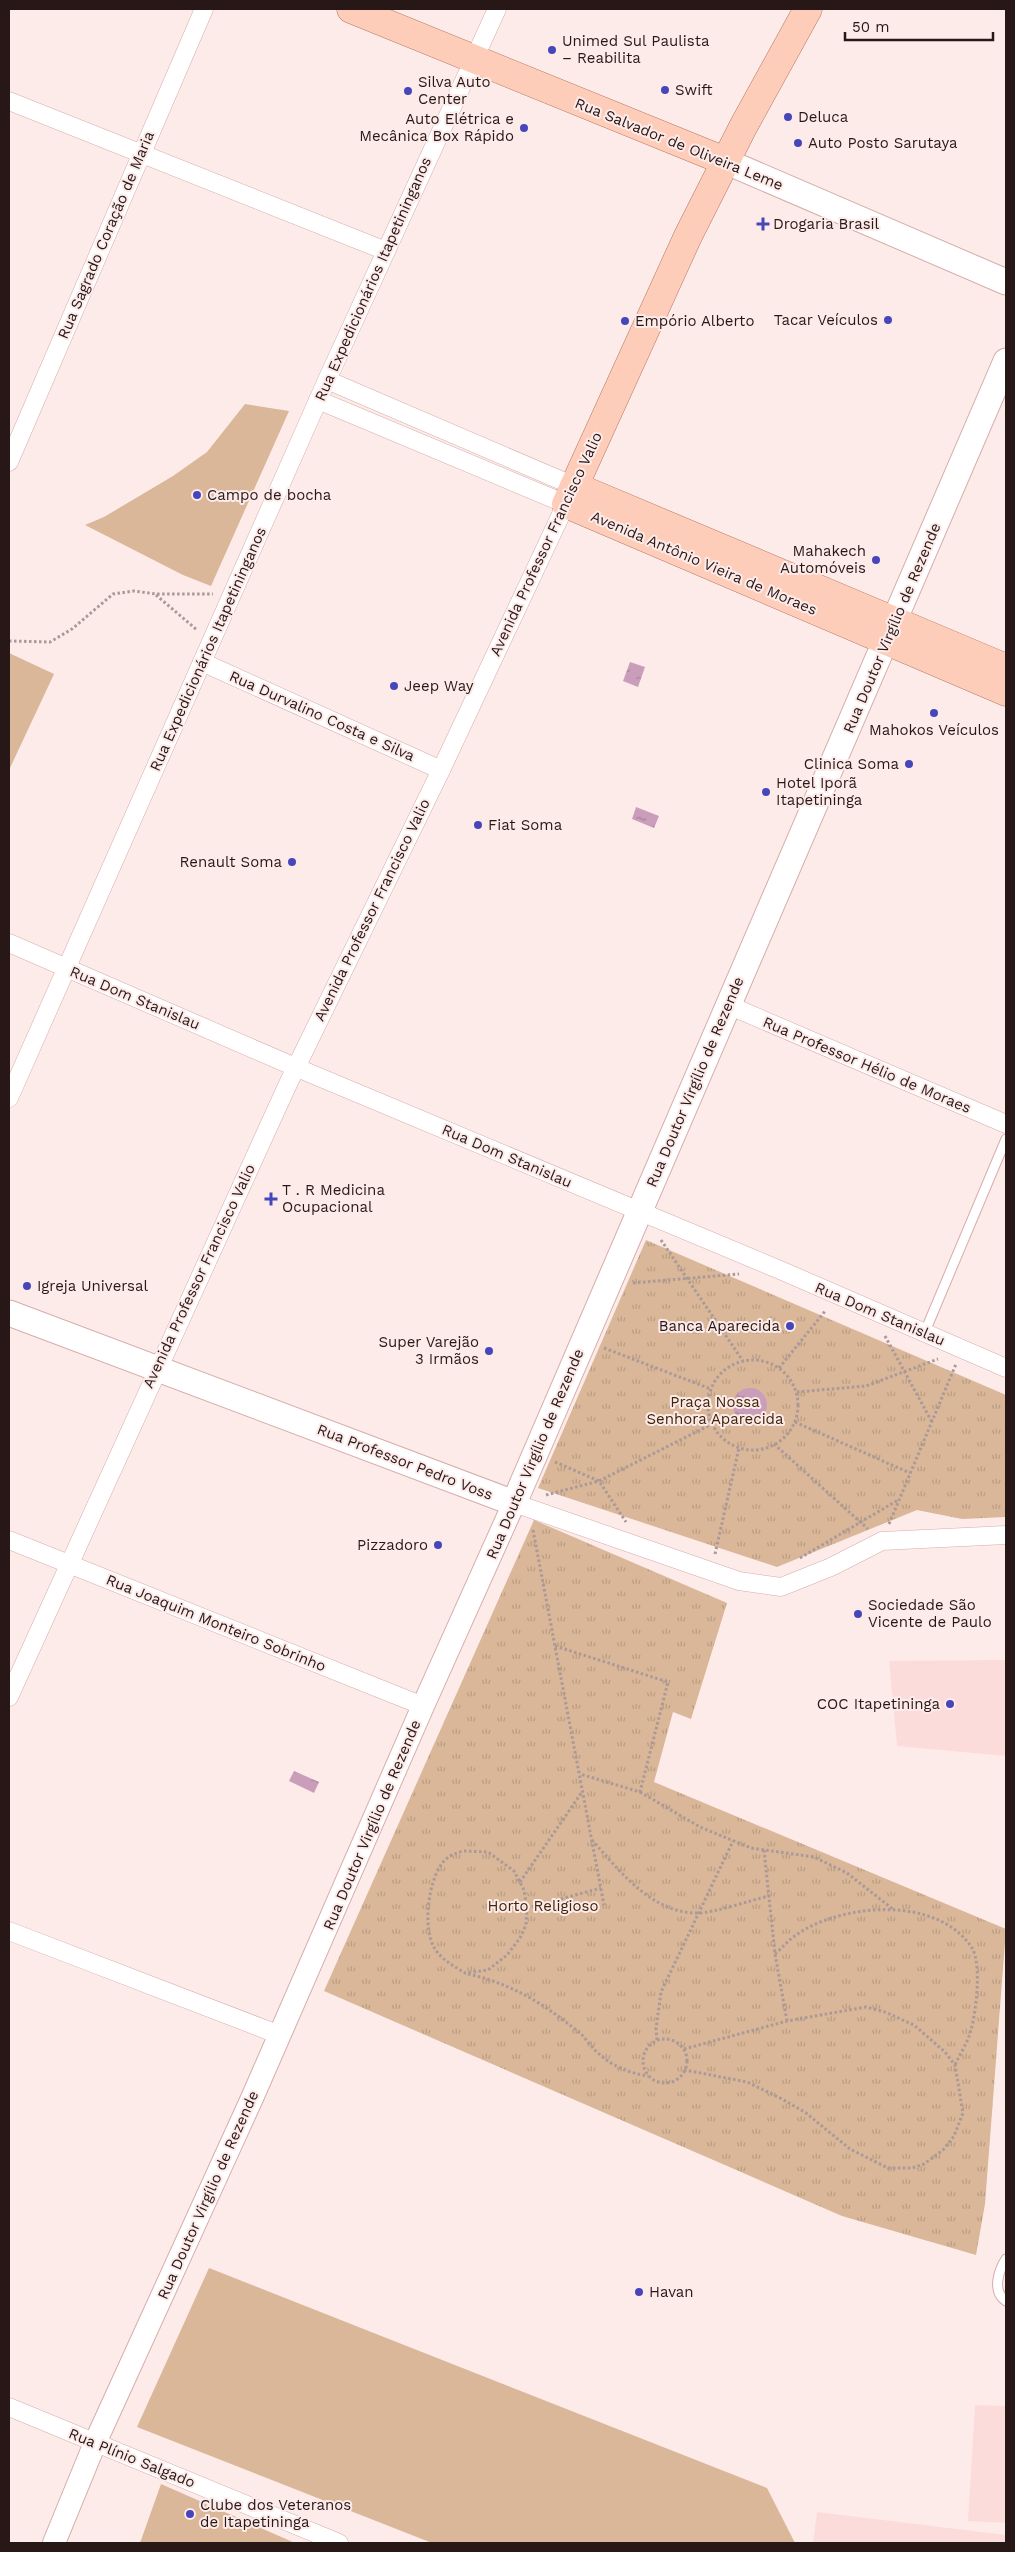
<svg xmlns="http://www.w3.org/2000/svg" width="1015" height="2552" font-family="'Work Sans',sans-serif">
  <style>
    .built { fill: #fcdcda }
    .grass { fill: #d9b798 }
    .park { fill: url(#park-tufts) }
    .water { fill: url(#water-ripples) }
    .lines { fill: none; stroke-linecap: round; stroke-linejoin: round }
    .service-casing { stroke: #d7acaa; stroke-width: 11 }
    .minor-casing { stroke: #d7acaa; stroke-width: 19 }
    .tertiary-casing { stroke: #d7acaa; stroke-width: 24 }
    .secondary-casing { stroke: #d7acaa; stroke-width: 27 }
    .primary-casing { stroke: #b37862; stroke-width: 29 }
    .path { stroke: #aa9998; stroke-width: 3; stroke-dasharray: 2.5 2.5; stroke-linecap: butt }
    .service { stroke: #fff; stroke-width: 9 }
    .minor { stroke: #fff; stroke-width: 18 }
    .tertiary { stroke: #fff; stroke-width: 22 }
    .secondary { stroke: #fff; stroke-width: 25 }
    .primary { stroke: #fecdb9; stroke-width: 28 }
    .poi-dot { fill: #4745ba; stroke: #fdebea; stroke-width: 2 }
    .labels { text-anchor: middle; stroke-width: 4; stroke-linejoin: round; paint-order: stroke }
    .poi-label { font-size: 15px; fill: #271817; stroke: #fdebea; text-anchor: start }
    .street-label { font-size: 15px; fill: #271817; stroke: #fdebea }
    .park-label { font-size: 15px; fill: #3e2408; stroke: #fdebea }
  </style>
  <defs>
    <pattern id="park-tufts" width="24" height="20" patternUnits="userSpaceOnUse" patternTransform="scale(1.25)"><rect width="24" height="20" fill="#d9b798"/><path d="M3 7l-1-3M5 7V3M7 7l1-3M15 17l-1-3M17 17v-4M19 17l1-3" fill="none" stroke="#ba9d82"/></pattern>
    <pattern id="water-ripples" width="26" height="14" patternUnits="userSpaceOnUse" patternTransform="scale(1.25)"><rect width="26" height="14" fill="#ca9eba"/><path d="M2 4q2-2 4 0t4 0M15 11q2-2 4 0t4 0" fill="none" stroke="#a48096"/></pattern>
  </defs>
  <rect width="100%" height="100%" fill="#fdebea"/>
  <!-- built -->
  <g class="built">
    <polygon points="1006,1660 1006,1756 897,1746 889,1661"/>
    <polygon points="975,2405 1006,2406 1006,2523 968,2521"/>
    <polygon points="817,2512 1006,2535 1006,2543 813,2543"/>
  </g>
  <!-- grass -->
  <g class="grass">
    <polygon points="245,404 289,411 211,586 183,575 85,525 104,517 173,476 207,452"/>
    <polygon points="9,653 54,674 9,770"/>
    <polygon points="209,2268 767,2488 795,2543 432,2543 137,2427"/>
    <polygon points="161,2484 295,2543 140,2543"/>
  </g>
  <!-- park -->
  <g class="park">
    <polygon points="646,1240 1006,1395 1006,1517 962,1519 917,1510 777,1567 538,1488"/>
    <polygon points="534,1520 727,1603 691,1719 673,1712 654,1782 1006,1929 985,2204 976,2255 842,2216 324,1991"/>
  </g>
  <!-- water -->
  <g class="water">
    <polygon points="630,662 645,667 638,687 623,681"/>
    <polygon points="636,807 659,816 654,828 632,819"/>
    <circle cx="750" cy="1405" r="17"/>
    <polygon points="294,1771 319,1782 314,1793 289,1781"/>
  </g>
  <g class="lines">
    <!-- service casing -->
    <g class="service-casing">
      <g id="service">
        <polyline points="924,1334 1006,1139"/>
        <path d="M1006,2259C998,2271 992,2292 1006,2301"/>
      </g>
    </g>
    <!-- minor casing -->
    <g class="minor-casing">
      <g id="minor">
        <polyline points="9,101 386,251"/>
        <polyline points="327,380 574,486"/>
        <polyline points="9,462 204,9"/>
        <polyline points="202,662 441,770"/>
        <polyline points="9,943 295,1067 780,1270 1006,1368"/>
        <polyline points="728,1005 1006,1124"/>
        <polyline points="9,1098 327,380 497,9"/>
        <polyline points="514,1503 739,1581 781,1587 831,1567 882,1541 1006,1535"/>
        <polyline points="9,1540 423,1706"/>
        <polyline points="9,1697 287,1086 441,770 566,504 318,400"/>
        <polyline points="9,1931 280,2035"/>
        <polyline points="9,2407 339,2543"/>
      </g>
    </g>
    <!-- tertiary casing -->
    <g class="tertiary-casing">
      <polyline id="tertiary" points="54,2543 95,2443 253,2096 423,1706 514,1503"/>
    </g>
    <!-- secondary casing -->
    <g class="secondary-casing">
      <g id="secondary">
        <polyline points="725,161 1006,282"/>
        <polyline points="9,1313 514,1503 1006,361"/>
      </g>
    </g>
    <!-- primary casing -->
    <g class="primary-casing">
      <g id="primary">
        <polyline points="351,9 725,161"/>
        <polyline points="808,9 743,127 688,236 566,504 1006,692"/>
        <polyline points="574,486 1006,668"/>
      </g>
    </g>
    <!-- path -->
    <g class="path">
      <polyline points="156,595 197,630"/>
      <polyline points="9,641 50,642 72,629 113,594 134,591 156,594 213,594"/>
      <polyline points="661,1240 743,1361"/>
      <polyline points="633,1283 739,1274"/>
      <polyline points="885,1336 932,1422"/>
      <polyline points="604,1348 711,1389"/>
      <circle cx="753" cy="1405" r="45"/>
      <polyline points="779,1368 826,1310"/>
      <polyline points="797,1392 866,1386 938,1359"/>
      <polyline points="795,1422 910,1473"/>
      <polyline points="774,1444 868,1529"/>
      <polyline points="555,1462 599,1481 626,1522"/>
      <polyline points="546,1495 599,1481 712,1424"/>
      <polyline points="889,1524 956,1364"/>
      <polyline points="533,1530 604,1905"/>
      <polyline points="715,1554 739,1448"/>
      <polyline points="800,1558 898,1500"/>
      <polyline points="555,1646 668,1682 640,1792 580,1774"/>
      <polyline points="640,1792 700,1827 751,1848 814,1857 847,1873 894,1910"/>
      <path d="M592,1840C619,1870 651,1913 697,1913C714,1913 751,1900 769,1896"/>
      <polyline points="764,1850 775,1954 787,2021"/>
      <path d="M464,1851L488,1852L514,1871L524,1890L527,1908L526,1925L520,1938L507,1955L488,1970L465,1973C454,1966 442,1960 435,1949C422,1929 428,1879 444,1861C450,1855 456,1853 464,1851Z"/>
      <polyline points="520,1882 582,1792"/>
      <polyline points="527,1908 601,1888"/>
      <path d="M775,1954C781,1949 786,1943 792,1938C837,1903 937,1894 972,1948C982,1965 976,2012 971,2030C968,2042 960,2054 955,2065"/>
      <path d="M468,1974C513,1984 546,2005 582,2035C586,2039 590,2045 594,2049C609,2065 628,2073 648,2076"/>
      <circle cx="665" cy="2061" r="22"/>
      <polyline points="657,2040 656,2029 661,1992 733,1841"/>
      <polyline points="684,2049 787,2021 866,2007 885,2012 914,2025 945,2052 955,2065 963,2113 954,2136 943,2150 924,2164 912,2168 888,2168 850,2149 806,2113 782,2099 747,2082 685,2070"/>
    </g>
    <!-- service -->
    <use href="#service" class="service"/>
    <!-- minor -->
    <use href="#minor" class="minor"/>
    <!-- tertiary -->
    <use href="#tertiary" class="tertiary"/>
    <!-- secondary -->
    <use href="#secondary" class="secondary"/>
    <!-- primary -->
    <use href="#primary" class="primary"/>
  </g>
  <!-- markers -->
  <g class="poi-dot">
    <circle cx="552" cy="50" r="5"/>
    <circle cx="665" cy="90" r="5"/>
    <circle cx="408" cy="91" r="5"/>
    <circle cx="788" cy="117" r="5"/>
    <circle cx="524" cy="128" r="5"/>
    <circle cx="798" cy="143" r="5"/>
    <path d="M760.5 216.5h5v5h5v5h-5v5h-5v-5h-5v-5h5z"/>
    <circle cx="888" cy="320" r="5"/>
    <circle cx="625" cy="321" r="5"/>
    <circle cx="197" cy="495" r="5"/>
    <circle cx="876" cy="560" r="5"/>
    <circle cx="394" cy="686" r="5"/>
    <circle cx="934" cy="713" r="5"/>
    <circle cx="909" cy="764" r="5"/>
    <circle cx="766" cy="792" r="5"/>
    <circle cx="478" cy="825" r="5"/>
    <circle cx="292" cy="862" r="5"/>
    <path d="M268.5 1191.5h5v5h5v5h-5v5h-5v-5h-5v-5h5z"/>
    <circle cx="27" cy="1286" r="5"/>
    <circle cx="790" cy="1326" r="5"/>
    <circle cx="489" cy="1351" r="5"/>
    <circle cx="438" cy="1545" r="5"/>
    <circle cx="858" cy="1614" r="5"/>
    <circle cx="950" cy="1704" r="5"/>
    <circle cx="639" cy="2292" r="5"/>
    <circle cx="190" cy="2514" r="5"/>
  </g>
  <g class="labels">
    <!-- poi labels -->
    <g class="poi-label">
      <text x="562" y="46">Unimed Sul Paulista<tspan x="562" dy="17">– Reabilita</tspan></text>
      <text x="418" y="87">Silva Auto<tspan x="418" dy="17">Center</tspan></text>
      <text x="675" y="95">Swift</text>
      <text x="798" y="122">Deluca</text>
      <text x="514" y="124" text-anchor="end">Auto Elétrica e<tspan x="514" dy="17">Mecânica Box Rápido</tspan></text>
      <text x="808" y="148">Auto Posto Sarutaya</text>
      <text x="773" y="229">Drogaria Brasil</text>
      <text x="878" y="325" text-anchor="end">Tacar Veículos</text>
      <text x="635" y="326">Empório Alberto</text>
      <text x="207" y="500">Campo de bocha</text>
      <text x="866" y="556" text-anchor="end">Mahakech<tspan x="866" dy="17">Automóveis</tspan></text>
      <text x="404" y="691">Jeep Way</text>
      <text x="934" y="735" text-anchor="middle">Mahokos Veículos</text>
      <text x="899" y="769" text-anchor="end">Clinica Soma</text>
      <text x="776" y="788">Hotel Iporã<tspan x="776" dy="17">Itapetininga</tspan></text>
      <text x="488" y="830">Fiat Soma</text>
      <text x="282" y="867" text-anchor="end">Renault Soma</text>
      <text x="282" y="1195">T . R Medicina<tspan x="282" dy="17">Ocupacional</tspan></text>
      <text x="37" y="1291">Igreja Universal</text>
      <text x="780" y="1331" text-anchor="end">Banca Aparecida</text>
      <text x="479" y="1347" text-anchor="end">Super Varejão<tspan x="479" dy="17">3 Irmãos</tspan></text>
      <text x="428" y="1550" text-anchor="end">Pizzadoro</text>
      <text x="868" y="1610">Sociedade São<tspan x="868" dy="17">Vicente de Paulo</tspan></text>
      <text x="940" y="1709" text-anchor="end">COC Itapetininga</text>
      <text x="649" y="2297">Havan</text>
      <text x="200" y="2510">Clube dos Veteranos<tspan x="200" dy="17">de Itapetininga</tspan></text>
    </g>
    <!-- street labels -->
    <g class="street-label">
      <text transform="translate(679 144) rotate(22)" y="5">Rua Salvador de Oliveira Leme</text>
      <text transform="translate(106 235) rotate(-67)" y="5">Rua Sagrado Coração de Maria</text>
      <text transform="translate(373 279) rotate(-66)" y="5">Rua Expedicionários Itapetininganos</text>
      <text transform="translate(546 544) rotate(-65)" y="5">Avenida Professor Francisco Valio</text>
      <text transform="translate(704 563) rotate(23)" y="5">Avenida Antônio Vieira de Moraes</text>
      <text transform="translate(892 628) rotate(-67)" y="5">Rua Doutor Virgílio de Rezende</text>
      <text transform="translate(208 649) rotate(-66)" y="5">Rua Expedicionários Itapetininganos</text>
      <text transform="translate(322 716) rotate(24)" y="5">Rua Durvalino Costa e Silva</text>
      <text transform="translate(372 910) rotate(-64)" y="5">Avenida Professor Francisco Valio</text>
      <text transform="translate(135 998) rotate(23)" y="5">Rua Dom Stanislau</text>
      <text transform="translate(867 1065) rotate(23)" y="5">Rua Professor Hélio de Moraes</text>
      <text transform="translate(695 1082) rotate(-67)" y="5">Rua Doutor Virgílio de Rezende</text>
      <text transform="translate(507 1156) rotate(23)" y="5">Rua Dom Stanislau</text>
      <text transform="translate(199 1276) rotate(-65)" y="5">Avenida Professor Francisco Valio</text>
      <text transform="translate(880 1314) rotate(23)" y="5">Rua Dom Stanislau</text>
      <text transform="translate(535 1454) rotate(-67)" y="5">Rua Doutor Virgílio de Rezende</text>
      <text transform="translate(405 1462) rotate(21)" y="5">Rua Professor Pedro Voss</text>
      <text transform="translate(216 1623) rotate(22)" y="5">Rua Joaquim Monteiro Sobrinho</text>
      <text transform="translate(372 1825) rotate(-67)" y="5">Rua Doutor Virgílio de Rezende</text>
      <text transform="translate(208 2195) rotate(-66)" y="5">Rua Doutor Virgílio de Rezende</text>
      <text transform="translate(132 2458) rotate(22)" y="5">Rua Plínio Salgado</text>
    </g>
    <!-- park labels -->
    <g class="park-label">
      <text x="715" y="1407">Praça Nossa<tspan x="715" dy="17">Senhora Aparecida</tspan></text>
      <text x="543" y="1911">Horto Religioso</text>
    </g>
  </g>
  <!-- border -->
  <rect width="1015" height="2552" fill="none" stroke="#271817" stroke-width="20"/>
  <!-- scale -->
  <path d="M845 32v8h148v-8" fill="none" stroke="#271817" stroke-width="2.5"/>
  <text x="852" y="32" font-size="15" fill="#271817" stroke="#fdebea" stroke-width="4" paint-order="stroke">50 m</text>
</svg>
